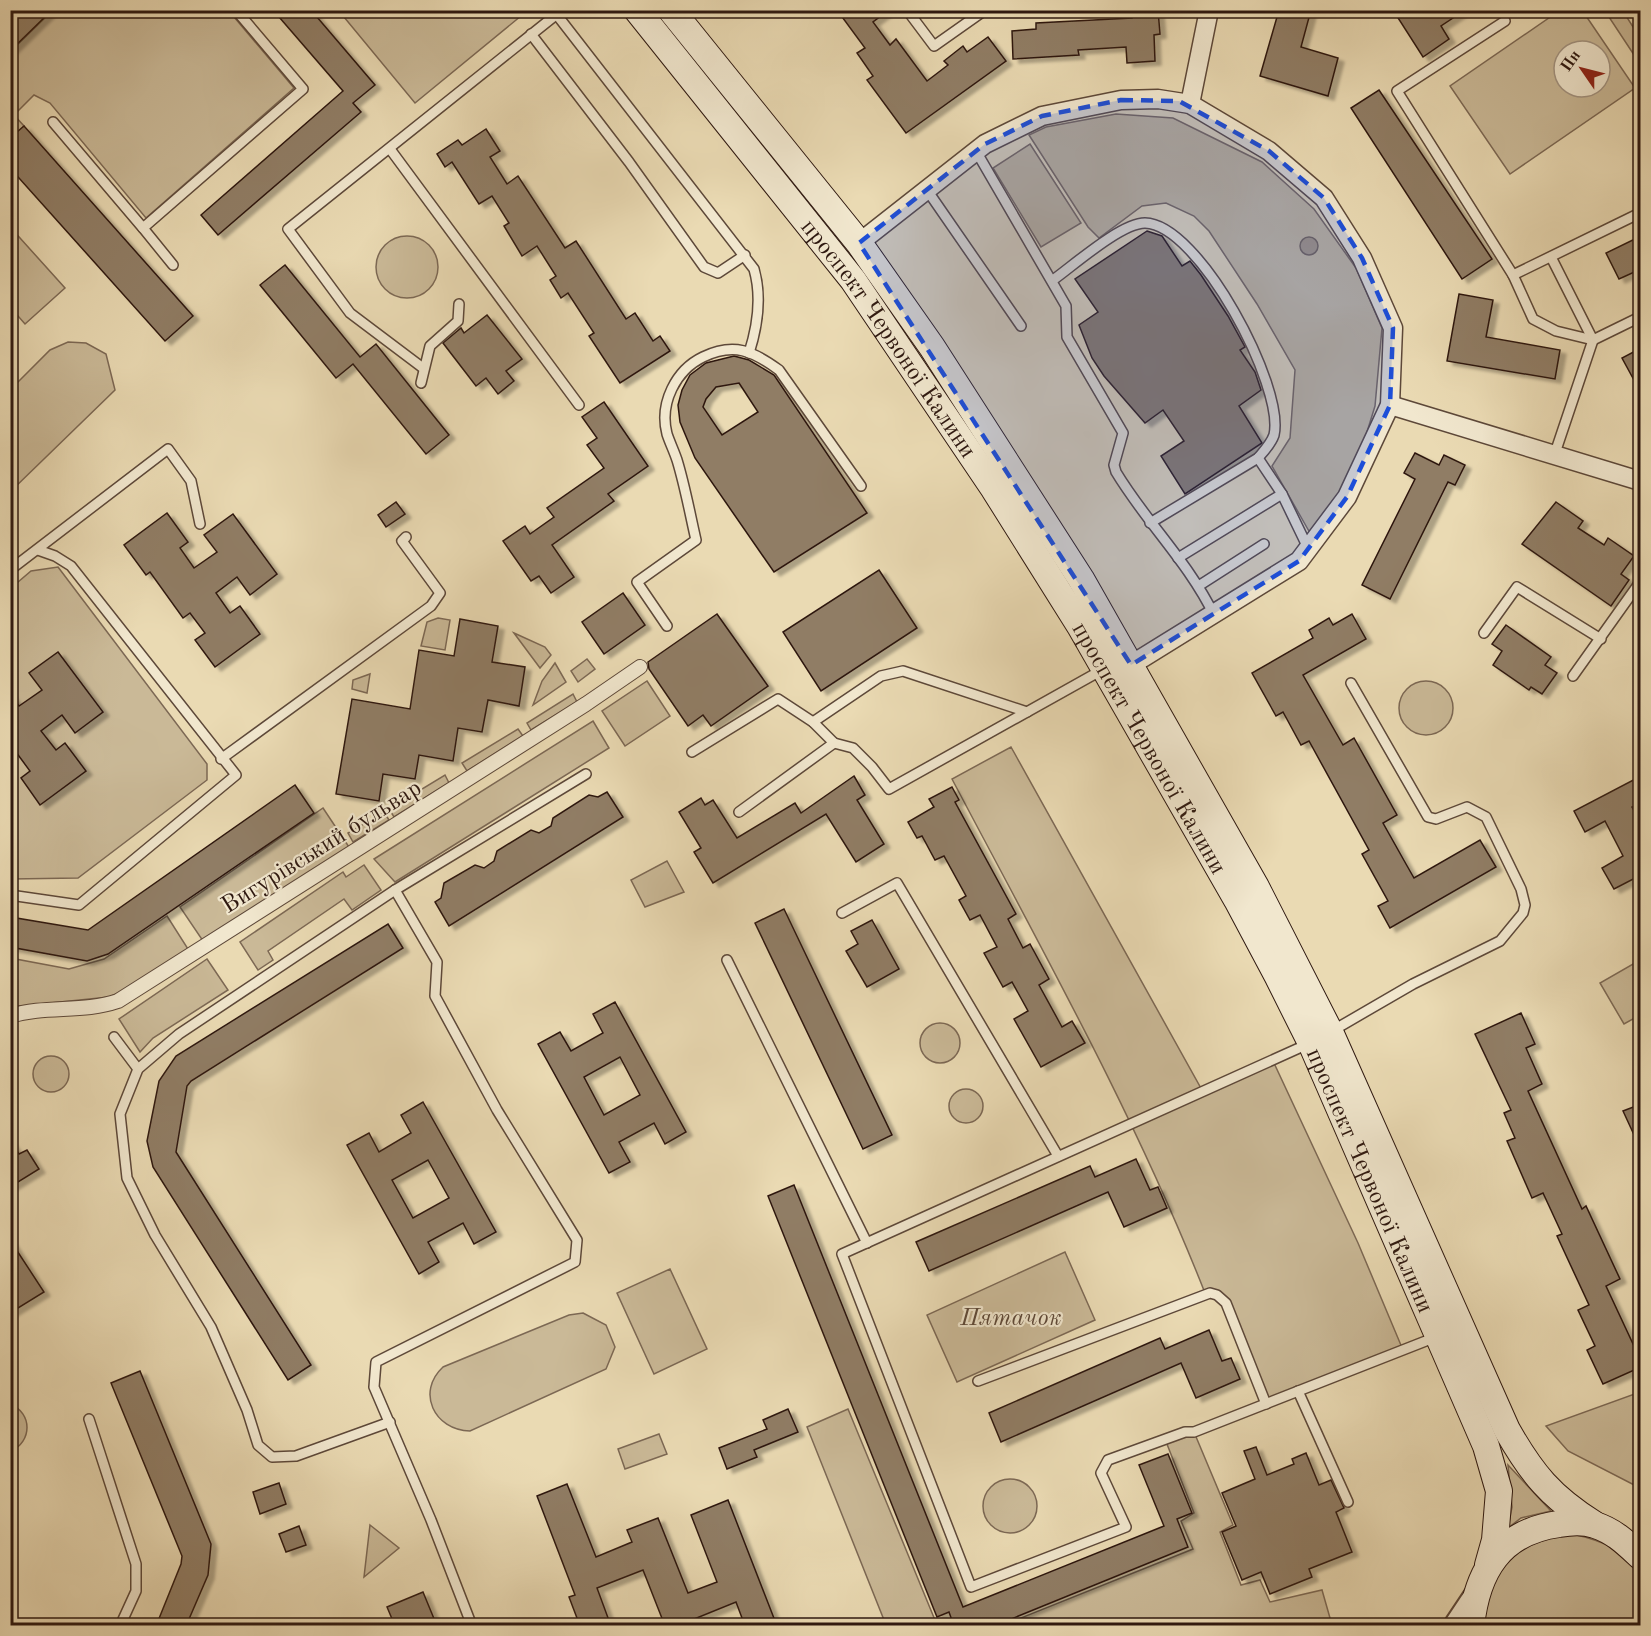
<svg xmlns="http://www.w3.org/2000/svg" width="1651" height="1636" font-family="'Old Standard TT',serif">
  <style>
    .green { fill: #cab997; stroke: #7c6854; stroke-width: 1.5; fill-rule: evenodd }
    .water { fill: #aa987c; stroke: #786551; stroke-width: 1.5 }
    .building { fill: #907d65; stroke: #2e1810; stroke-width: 1.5; fill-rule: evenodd; filter: url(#shadow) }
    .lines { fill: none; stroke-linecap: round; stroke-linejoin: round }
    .service-casing { stroke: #5d4839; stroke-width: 12 }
    .pedestrian-casing { stroke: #5d4839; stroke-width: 16 }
    .minor-casing { stroke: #5d4839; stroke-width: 21 }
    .tertiary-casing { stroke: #5d4839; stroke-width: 26 }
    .secondary-casing { stroke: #2e1810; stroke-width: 28 }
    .service { stroke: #f1e7ce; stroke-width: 9 }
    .pedestrian { stroke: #f1e7ce; stroke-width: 14 }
    .minor { stroke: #f1e7ce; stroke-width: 18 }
    .tertiary { stroke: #f1e7ce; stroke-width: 22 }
    .secondary { stroke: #f1e7ce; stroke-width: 26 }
    .marked { fill: #1d4ed8; fill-opacity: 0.2; stroke: #1d4ed8; stroke-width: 4.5; stroke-dasharray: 12 8; stroke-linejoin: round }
    .labels { text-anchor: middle; stroke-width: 4.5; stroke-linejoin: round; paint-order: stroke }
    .street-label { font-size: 24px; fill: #2e1810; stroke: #f1e7ce }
    .park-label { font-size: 24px; font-style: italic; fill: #5d4838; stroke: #f1e7ce }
  </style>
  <defs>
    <filter id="shadow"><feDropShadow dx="6" dy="4" stdDeviation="1.5" flood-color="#0004"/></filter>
  </defs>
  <rect width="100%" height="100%" fill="#eadab3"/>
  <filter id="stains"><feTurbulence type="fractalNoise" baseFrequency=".00333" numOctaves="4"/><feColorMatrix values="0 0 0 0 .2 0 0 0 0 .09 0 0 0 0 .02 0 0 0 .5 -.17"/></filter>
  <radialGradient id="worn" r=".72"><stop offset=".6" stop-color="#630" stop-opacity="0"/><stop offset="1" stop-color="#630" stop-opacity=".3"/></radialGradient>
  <!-- green -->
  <g class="green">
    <path d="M1582,10L1635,88L1510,174L1450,86L1559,11ZM1564,51H1600V87H1564Z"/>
    <polygon points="52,11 229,11 294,88 146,218 50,103 34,95 14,115 24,126 11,138 11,51"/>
    <polygon points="339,11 527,11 415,103"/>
    <polygon points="1605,11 1623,11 1640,38 1640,64"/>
    <polygon points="1116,114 1173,118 1262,162 1314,209 1356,268 1382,328 1375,406 1363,445 1341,492 1310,533 1272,466 1290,438 1295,370 1257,304 1209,231 1194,216 1166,203 1142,206 1099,238 1088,227 1029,135 1046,127"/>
    <polygon points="1030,144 1081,223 1041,247 993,168"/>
    <polygon points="11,228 65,288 25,324 11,308"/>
    <circle cx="407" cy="267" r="31"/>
    <polygon points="68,342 86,343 106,354 115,390 11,491 11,389 50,350"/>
    <polygon points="58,567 207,764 207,780 78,878 11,879 11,588 31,571"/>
    <polygon points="438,618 450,620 445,650 421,646 427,622"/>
    <polygon points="514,633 545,647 551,655 540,668"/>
    <polygon points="587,659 595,669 578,682 571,671"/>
    <polygon points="555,663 566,682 533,705 542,681"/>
    <polygon points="370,674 367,693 352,689 353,680"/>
    <circle cx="1426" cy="708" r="27"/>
    <polygon points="647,681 670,716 625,746 602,711"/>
    <polygon points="573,694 577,702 531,730 527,723"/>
    <polygon points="593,721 609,748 395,882 374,859"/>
    <polygon points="518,729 523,736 467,771 462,763"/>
    <path d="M1011,747L1202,1090L1273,1061L1358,1243L1403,1350L1266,1404L1226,1303L1205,1293C1135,1115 1041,948 952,779Z"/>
    <polygon points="445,775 449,783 394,817 389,809"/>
    <polygon points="323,808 349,847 203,941 180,907"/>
    <polygon points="384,812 389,820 353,842 348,833"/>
    <polygon points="667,861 684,892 645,907 631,880"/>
    <polygon points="364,865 381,890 352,910 344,899 268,951 273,960 258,970 240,942 343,872 346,877"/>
    <polygon points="167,916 188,949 125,990 109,997 11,1007 10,958 69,969 104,959"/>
    <polygon points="207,959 228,990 153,1038 140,1052 119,1019"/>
    <polygon points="1640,960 1640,1015 1624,1024 1600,983"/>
    <circle cx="940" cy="1043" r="20"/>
    <circle cx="51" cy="1074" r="18"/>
    <circle cx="966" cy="1106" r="17"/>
    <polygon points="1065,1252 1095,1320 957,1382 927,1315"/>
    <polygon points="670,1269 707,1349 654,1374 617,1293"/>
    <path d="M583,1313L606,1325L615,1347L606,1369L470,1431C434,1430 416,1392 443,1367L569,1315Z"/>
    <polygon points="1640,1392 1640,1488 1568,1451 1546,1426"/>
    <path d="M10,1404C33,1413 32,1442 11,1451Z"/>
    <polygon points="848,1409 937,1625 886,1625 807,1427"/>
    <polygon points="1194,1432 1233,1525 1220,1532 1241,1585 1260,1580 1270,1602 1322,1590 1332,1625 1001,1626 1193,1549 1181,1521 1194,1513 1165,1439"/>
    <polygon points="659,1434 667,1454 625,1469 618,1449"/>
    <polygon points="1508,1465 1551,1511 1521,1518 1508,1528 1512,1507"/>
    <circle cx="1010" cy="1506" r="27"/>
    <polygon points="370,1525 399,1548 364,1577"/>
    <path d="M1572,1534C1605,1541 1618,1548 1640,1574V1625H1484C1490,1566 1513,1542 1572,1534Z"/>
  </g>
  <!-- water -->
  <circle class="water" cx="1309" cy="246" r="9"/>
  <!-- building -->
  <g class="building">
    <polygon points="10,10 52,10 10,51"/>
    <polygon points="273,10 311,10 375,85 353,103 361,112 218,235 201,215 343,91"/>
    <polygon points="837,10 889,10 873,22 890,45 896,39 927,81 948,65 944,61 963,46 967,52 988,37 1006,61 906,133 867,80 873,76 857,53 865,48"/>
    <polygon points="1132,10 1158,10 1160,34 1154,35 1155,61 1127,63 1126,47 1078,50 1079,55 1013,59 1012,31 1036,29 1036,23 1132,18"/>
    <polygon points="1279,10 1311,10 1301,47 1338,58 1328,96 1260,76"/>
    <polygon points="1393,10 1465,10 1441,26 1449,39 1423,57"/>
    <polygon points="1379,90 1492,259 1462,279 1351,108"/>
    <polygon points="24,126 193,316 165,341 10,168 10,138"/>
    <polygon points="486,129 500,151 490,157 507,184 518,176 565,248 576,241 626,319 635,313 653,341 660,336 670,351 620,383 589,336 594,333 568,293 561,298 550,280 556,276 537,246 522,256 504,226 509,223 492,196 479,204 452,162 445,167 437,154 458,140 462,145"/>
    <polygon points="1147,231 1162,236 1182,266 1190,261 1201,275 1228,316 1245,347 1240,350 1255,372 1261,390 1239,406 1262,443 1185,494 1161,456 1184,441 1163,410 1145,423 1104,376 1092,358 1079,325 1098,312 1075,279"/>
    <polygon points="1641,236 1641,269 1619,279 1606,253"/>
    <polygon points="285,265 360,357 376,344 449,435 426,454 353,364 336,378 260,285"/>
    <polygon points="1459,294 1493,300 1486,337 1560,350 1555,379 1447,361"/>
    <polygon points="487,315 522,359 506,371 514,381 498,394 486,378 476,386 443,343 461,328 464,333"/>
    <polygon points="1641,348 1641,393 1622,358"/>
    <path d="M734,356L749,360L774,375L867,513L774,572L695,458L680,422L678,405L682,390L690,375L706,363ZM739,383L758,412L722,435L703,407L706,399L716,387Z"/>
    <polygon points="604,402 648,466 608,494 614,501 552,545 574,577 551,593 539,576 531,581 503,541 525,526 530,534 554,517 547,508 604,468 587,445 597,438 582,417"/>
    <polygon points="1415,453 1439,465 1444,455 1465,465 1455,485 1448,482 1390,599 1362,585 1415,479 1404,473"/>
    <polygon points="396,502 405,514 386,527 378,515"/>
    <polygon points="1556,502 1583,521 1578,528 1604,545 1608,538 1634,556 1621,574 1629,580 1611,606 1522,544"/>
    <polygon points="167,513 188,542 180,548 194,568 217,552 204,535 233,514 277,574 250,595 237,577 216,593 230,613 240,606 260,634 215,667 195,640 205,633 190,613 183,618 150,572 146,575 124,545"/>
    <polygon points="879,570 917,628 821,691 783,632"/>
    <polygon points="623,593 645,625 604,654 582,622"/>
    <polygon points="717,614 768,686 711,726 703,715 688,726 649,669 648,662"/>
    <polygon points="1352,614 1366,639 1303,675 1343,745 1354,738 1397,815 1383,823 1406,864 1414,878 1480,840 1496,867 1390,928 1378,906 1388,901 1362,854 1369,850 1309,741 1301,745 1283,712 1276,716 1252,673 1313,638 1309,630 1329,618 1333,625"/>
    <polygon points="460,619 498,626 492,662 525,667 519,706 488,700 482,732 458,728 453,761 419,755 415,779 383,774 379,801 336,794 352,699 410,709 419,650 454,656"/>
    <polygon points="1506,625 1551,657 1545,665 1557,673 1542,694 1531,687 1529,690 1493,665 1502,651 1492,644"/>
    <polygon points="58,652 103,712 75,733 62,715 41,731 56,750 65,743 86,771 40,805 21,778 30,771 10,744 10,694 19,706 42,690 29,673"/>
    <polygon points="854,776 865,795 857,800 884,844 856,862 826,814 713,883 694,852 701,848 679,812 701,798 705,805 713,800 737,838 795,803 801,813"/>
    <polygon points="1641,776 1641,803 1632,807 1641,823 1641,875 1614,889 1602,868 1623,856 1605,821 1585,832 1574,811"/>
    <polygon points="295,785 314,813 108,954 87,961 10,947 10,917 88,930"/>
    <polygon points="952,787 959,800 955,802 1016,914 1008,919 1023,948 1030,944 1049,979 1039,985 1062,1027 1072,1021 1085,1043 1041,1067 1014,1019 1028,1011 1012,982 1003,987 984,953 997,947 980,915 970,920 959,900 966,896 944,856 935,860 922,836 917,838 908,822 934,807 929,799"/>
    <polygon points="607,792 623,817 449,926 435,902 441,898 444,883 475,865 484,868 494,861 497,851 531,830 539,833 551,826 553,818 589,795 598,797"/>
    <polygon points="784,909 892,1135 863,1149 755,923"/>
    <polygon points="872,920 899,969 867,987 846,951 858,944 851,931"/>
    <polygon points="388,924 403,948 191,1081 187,1086 176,1152 311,1365 288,1380 153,1167 147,1141 159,1081 176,1056"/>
    <path d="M615,1002L686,1132L665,1144L654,1123L619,1142L630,1162L609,1173L538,1044L560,1032L571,1051L603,1033L593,1014ZM620,1057L640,1095L604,1115L584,1077Z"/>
    <polygon points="1521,1013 1535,1044 1526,1048 1542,1084 1528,1091 1582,1209 1586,1206 1620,1279 1606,1286 1634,1346 1641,1343 1641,1367 1603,1384 1587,1350 1595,1346 1578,1310 1589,1305 1557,1236 1562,1234 1543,1193 1532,1198 1507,1141 1515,1138 1504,1113 1511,1110 1475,1034"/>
    <path d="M423,1102L496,1232L474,1244L463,1223L428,1242L439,1262L419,1274L347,1145L369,1133L379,1152L411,1133L401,1115ZM428,1160L449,1198L413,1218L392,1180Z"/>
    <polygon points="1641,1104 1641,1150 1623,1111"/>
    <polygon points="10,1141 19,1154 27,1150 39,1169 10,1187"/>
    <polygon points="1136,1159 1150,1190 1158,1187 1167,1208 1124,1227 1108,1192 929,1271 916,1242 1090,1166 1095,1177"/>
    <polygon points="794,1185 963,1607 1164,1526 1139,1465 1168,1454 1192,1513 1177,1519 1188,1547 994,1626 954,1626 949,1612 937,1617 768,1196"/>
    <polygon points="10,1240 44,1292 10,1313"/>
    <polygon points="1209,1330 1222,1361 1231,1358 1240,1379 1196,1398 1181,1363 1001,1442 989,1413 1160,1338 1165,1349"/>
    <polygon points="140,1371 211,1544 208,1575 186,1626 156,1626 181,1564 182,1556 111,1383"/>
    <polygon points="788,1409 798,1432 754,1450 757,1457 727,1469 719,1448 767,1429 763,1420"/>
    <polygon points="1256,1447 1267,1475 1294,1464 1292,1459 1306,1453 1319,1485 1331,1480 1344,1508 1336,1512 1352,1552 1309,1569 1312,1577 1270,1594 1261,1572 1242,1580 1222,1532 1236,1526 1222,1493 1255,1479 1244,1451"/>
    <polygon points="279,1483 286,1504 260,1514 253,1492"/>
    <polygon points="567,1484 596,1557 632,1542 627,1530 658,1518 688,1593 717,1582 691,1515 728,1500 777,1626 745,1626 736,1602 677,1626 665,1626 643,1570 597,1588 611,1626 580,1626 569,1597 575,1595 537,1496"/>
    <polygon points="299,1526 306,1545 286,1552 279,1534"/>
    <polygon points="423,1592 437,1626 395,1626 387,1607"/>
  </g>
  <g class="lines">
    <!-- service casing -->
    <g class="service-casing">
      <g id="service">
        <polyline points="907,10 934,46 985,10"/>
        <path d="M557,15L754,269C762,297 758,325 749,353"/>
        <polyline points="1505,21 1397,91 1513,275 1533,319 1556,331 1593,340 1640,317"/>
        <polyline points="531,34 629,162 704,267 718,273 745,255"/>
        <polyline points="53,122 143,228 303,89 236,10"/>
        <polyline points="390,149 579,405"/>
        <path d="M976,151L1066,306L1067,337L1123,433L1114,465L1116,472C1146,522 1189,563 1214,615"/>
        <polyline points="927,190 1021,326"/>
        <polyline points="143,228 173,265"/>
        <polyline points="1551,257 1593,340 1554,456"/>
        <polyline points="1513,275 1640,213"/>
        <path d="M1053,280C1074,265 1121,223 1145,223C1199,224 1285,387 1274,435C1271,444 1264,451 1258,458L1150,523"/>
        <polyline points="423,368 350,313 288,229 562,10"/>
        <polyline points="421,383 430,346 458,321 459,304"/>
        <polyline points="1258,458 1282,494 1309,550"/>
        <polyline points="1178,558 1282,494"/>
        <polyline points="10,570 168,449 191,481 200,524"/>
        <polyline points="1200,585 1264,544"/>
        <path d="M667,626L637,582L696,540C690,514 685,486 677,460C674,451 670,443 667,434C659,403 676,370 703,357C734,342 753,351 779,370L861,486"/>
        <polyline points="1484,633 1517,587 1601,639"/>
        <polyline points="1573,676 1640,582"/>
        <polyline points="813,722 881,676 903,671 1027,712"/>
        <polyline points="692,752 778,699 813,722 834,743 853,748 872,767 889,789 1102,670"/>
        <polyline points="221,759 431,606 440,593 402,541 406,537"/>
        <polyline points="739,812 834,743"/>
        <polyline points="395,890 437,962 435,996 497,1110 577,1240 575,1262 376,1362 374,1387 431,1520 472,1626"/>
        <polyline points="10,895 79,905 236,775 71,566 55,556 38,550"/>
        <polyline points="842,913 897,883 1058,1156"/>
        <polyline points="727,960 867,1243"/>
        <polyline points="1332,1031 1413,984 1500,941 1523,913 1525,905 1521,889 1486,817 1467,807 1436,819 1428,817 1351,683"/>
        <polyline points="114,1037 138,1069"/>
        <polyline points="1308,1044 842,1254 971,1587 1126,1527 1101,1473 1108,1460 1185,1432 1194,1432 1436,1337"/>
        <polyline points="978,1381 1210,1293 1217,1295 1226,1303 1266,1404"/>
        <polyline points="1298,1391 1348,1502"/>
        <polyline points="89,1419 136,1564 136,1591 120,1626"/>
        <polyline points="390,1422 296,1456 272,1457 258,1445 247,1410 211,1327 155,1235 127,1178 120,1114 138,1069 179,1034 395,890 586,774"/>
      </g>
    </g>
    <!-- pedestrian casing -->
    <g class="pedestrian-casing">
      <path id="pedestrian" d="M10,1016C46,1005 83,1013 118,1001L586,704L640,667"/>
    </g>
    <!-- minor casing -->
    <g class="minor-casing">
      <g id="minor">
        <polyline points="1190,104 1209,10"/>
        <polyline points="859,243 985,144 1042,116 1121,100 1158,99 1190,104 1269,151 1324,198 1362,258 1393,328 1390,405 1347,497 1299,561 1131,665"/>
        <polyline points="1390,405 1640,481"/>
      </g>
    </g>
    <!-- tertiary casing -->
    <g class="tertiary-casing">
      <polyline id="tertiary" points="1455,1626 1475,1596"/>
    </g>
    <!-- secondary casing -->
    <g class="secondary-casing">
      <g id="secondary">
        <path id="s1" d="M637,10L853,280L994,489L1080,626L1237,900L1278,977L1311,1043L1486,1446L1499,1491L1495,1540L1488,1565"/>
        <path d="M671,10L859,243L932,347L1081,579L1256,887L1330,1032L1507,1430C1532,1474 1551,1497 1594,1524"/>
        <path d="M1471,1626C1477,1571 1500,1532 1559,1524C1570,1522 1584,1521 1595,1525C1614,1531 1626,1543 1640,1556"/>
      </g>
    </g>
    <!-- service -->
    <use href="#service" class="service"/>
    <!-- pedestrian -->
    <use href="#pedestrian" class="pedestrian"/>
    <!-- minor -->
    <use href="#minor" class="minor"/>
    <!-- tertiary -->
    <use href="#tertiary" class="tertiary"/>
    <!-- secondary -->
    <use href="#secondary" class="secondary"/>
  </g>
  <!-- marked area -->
  <path class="marked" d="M1121,100L1179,101L1269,151L1324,198L1362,258L1393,328L1390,405L1347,497L1299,561L1131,665L859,243L985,144L1042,116Z"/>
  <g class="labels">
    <!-- street labels -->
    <g class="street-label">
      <text dy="8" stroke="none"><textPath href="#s1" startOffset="414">проспект Червоної Калини</textPath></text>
      <text dy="8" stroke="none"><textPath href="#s1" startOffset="900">проспект Червоної Калини</textPath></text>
      <text transform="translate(321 846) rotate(-32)" y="8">Вигурівський бульвар</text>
      <text dy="8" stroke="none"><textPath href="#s1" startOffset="1386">проспект Червоної Калини</textPath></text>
    </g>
    <!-- park labels -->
    <g class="park-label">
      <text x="1011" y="1325">Пятачок</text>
    </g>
  </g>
  <!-- margin -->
  <rect width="1651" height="1636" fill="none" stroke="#eadab3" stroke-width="36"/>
  <rect x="12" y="12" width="1627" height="1612" fill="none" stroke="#2e1810" stroke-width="3"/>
  <rect x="18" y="18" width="1615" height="1600" fill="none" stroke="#2e1810" stroke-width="1.5"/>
  <!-- north arrow -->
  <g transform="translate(1582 69) rotate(305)"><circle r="28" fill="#f1e7ce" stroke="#a39482" stroke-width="1.5"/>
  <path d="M0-4.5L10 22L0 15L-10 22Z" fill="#8f2418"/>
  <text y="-9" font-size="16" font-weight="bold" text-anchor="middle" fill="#2e1810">Пн</text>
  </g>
  <rect width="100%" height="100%" filter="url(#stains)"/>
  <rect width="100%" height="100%" fill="url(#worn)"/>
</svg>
